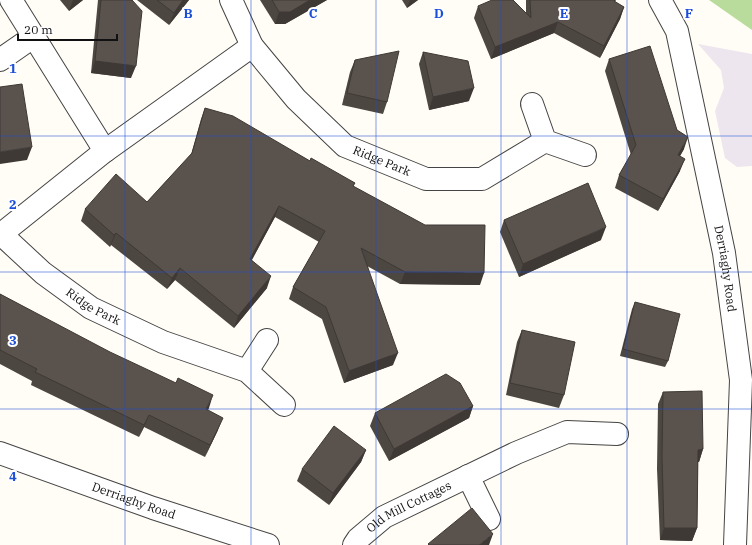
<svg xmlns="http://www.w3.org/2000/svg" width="752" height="545" font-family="'IBM Plex Serif',serif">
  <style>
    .industrial { fill: #eee6ef }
    .forest { fill: #b9dc9c }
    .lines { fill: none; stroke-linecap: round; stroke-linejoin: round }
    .minor-casing { stroke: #444; stroke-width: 24 }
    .minor { stroke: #fff; stroke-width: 22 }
    .wall { fill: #4d4742 }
    .shaded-wall { fill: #3f3936 }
    .building { fill: #5a524d; stroke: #3f3936 }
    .grid { fill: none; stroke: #1d4ed8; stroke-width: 1; stroke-opacity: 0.55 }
    .labels { text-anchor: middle; stroke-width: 4; stroke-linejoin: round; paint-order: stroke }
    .street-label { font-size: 12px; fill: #111; stroke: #fff }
    .grid-label { font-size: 13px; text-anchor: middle; font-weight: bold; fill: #1d4ed8; stroke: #fff; stroke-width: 4; stroke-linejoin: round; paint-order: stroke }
  </style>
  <rect width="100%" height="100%" fill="#fffdf5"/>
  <!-- industrial -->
  <polygon class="industrial" points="698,44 752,54 752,166 737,167 725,158 715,111 724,88 721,70"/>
  <!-- forest -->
  <polygon class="forest" points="709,0 752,0 752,30"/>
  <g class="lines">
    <!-- minor casing -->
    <g class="minor-casing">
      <g id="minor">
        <polyline points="11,0 105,151"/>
        <path id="s1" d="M231,0L252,46L296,99L345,146L426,179H482L545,141"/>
        <path id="s2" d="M660,0L677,31L724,253L741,380L735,545"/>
        <polyline points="0,60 33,37"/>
        <polyline points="532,104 545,141 585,155"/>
        <path id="s3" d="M1,234L43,273L91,308L163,342L247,371L284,405"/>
        <polyline points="0,235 105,151 252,46"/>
        <polyline points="247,371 267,340"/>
        <path id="s4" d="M0,453L153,508L268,545"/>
        <polyline points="468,476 489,519"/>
        <path id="s5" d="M354,545L358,539L384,517L516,453L567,432L617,434"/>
      </g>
    </g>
    <!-- minor -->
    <use href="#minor" class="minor"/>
  </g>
  <!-- wall -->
  <g class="wall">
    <polygon points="60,0 83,0 69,11"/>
    <polygon points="98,0 132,0 131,78 91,73"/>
    <polygon points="137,0 189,0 169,25"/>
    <polygon points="260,0 327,0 285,24 275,24"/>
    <polygon points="402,0 418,0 407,8"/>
    <polygon points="526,0 616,0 615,2 624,7 620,19 600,58 554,33 491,59 474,18 478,6 526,14"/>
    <polygon points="423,52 469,101 429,110 419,64"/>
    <polygon points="609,59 677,130 684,149 680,156 680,171 658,211 615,188 619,175 631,155 605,71"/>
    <polygon points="355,60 387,102 383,114 342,105 350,72"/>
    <polygon points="205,108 310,161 355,183 353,186 480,285 400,284 367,266 393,365 344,383 322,319 289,299 293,287 319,242 275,217 252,260 267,288 234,328 175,280 167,289 111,245 110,247 81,221 85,209 147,202 191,155 201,119"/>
    <polygon points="504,220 601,240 519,277 500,232"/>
    <polygon points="0,294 209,408 207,410 218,430 205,457 144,427 139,437 31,385 32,381 0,364"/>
    <polygon points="635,302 668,361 665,367 620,356 632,309"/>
    <polygon points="522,330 564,395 559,408 506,395 517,342"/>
    <polygon points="663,392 703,449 699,462 698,462 697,528 692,541 660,540 657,469 658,404"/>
    <polygon points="473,406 469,418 389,461 370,426 375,413"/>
    <polygon points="366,450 361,462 329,505 297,481 302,469"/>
  </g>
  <!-- shaded-wall -->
  <g class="shaded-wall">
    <polygon points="73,0 83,0 69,11"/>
    <polygon points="183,0 189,0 169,25 174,13"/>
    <polygon points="310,0 327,0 285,24 275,24 279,12"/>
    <polygon points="410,0 418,0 407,8"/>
    <polygon points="624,7 620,19 600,58 604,46"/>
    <polygon points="558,22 554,33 491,59 495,47"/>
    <polygon points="95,61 136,66 131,78 91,73"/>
    <polygon points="474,88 469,101 429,110 433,97"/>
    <polygon points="688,137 684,149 673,168 678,155"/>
    <polygon points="32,147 27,160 0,164 0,152"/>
    <polygon points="685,159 680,171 658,211 663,199"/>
    <polygon points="279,206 275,217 246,270 250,259"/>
    <polygon points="606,227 601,240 519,277 523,264"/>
    <polygon points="116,233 111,245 110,247 114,235"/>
    <polygon points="180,268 175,280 167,289 172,278"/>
    <polygon points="405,272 484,273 480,285 400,284"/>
    <polygon points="271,276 267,288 234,328 238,316"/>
    <polygon points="398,353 393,365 344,383 349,371"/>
    <polygon points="213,395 209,408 202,422 206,409"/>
    <polygon points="473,406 469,418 389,461 394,449"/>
    <polygon points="149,415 144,427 139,437 144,425"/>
    <polygon points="223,418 218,430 205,457 210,445"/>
    <polygon points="703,449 699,462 693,462 698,450"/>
    <polygon points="366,450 361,462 329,505 333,493"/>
    <polygon points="664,528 697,528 692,541 660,540"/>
    <polygon points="493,534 489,545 479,545"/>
  </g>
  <!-- building -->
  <g class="building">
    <polygon points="101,0 132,0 142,11 136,66 95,61"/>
    <polygon points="157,0 183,0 174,13"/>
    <polygon points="272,0 310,0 290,12 279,12"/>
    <polygon points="492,0 513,0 531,18 530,0 615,0 614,1 624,7 604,46 558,22 495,47 478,6"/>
    <polygon points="650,46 677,130 688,137 678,155 685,159 663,199 619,175 636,145 609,59"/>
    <polygon points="399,51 387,102 347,93 355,60"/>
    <polygon points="423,52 468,61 474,88 433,97"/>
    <polygon points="22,84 32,147 0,152 0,87"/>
    <polygon points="205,108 233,116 310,161 311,158 355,183 353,186 425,225 485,225 484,273 405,272 361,248 398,353 349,371 326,307 293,287 325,231 279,206 250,259 271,276 238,316 180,268 172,278 116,233 114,235 85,209 116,174 147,202 192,153"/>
    <polygon points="588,183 606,227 523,264 504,220"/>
    <polygon points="0,294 110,352 176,383 178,378 213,395 206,409 223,418 210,445 149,415 144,425 35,372 37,369 0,350"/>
    <polygon points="635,302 680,314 668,361 623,349"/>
    <polygon points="522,330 575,342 564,395 510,383"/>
    <polygon points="446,374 460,383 473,406 394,449 375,413"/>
    <polygon points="702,391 703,449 698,450 697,528 664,528 662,457 663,392"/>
    <polygon points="334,426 366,450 333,493 302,469"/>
    <polygon points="472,508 493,534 479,545 429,545 428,544"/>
  </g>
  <!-- grid -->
  <path class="grid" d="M125,0V545M251,0V545M376,0V545M501,0V545M627,0V545M0,136H752M0,272H752M0,409H752"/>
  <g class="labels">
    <!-- street labels -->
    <g class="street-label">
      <text dy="4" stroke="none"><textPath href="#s1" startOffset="227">Ridge Park</textPath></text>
      <text dy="4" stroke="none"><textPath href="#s2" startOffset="278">Derriaghy Road</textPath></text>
      <text dy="4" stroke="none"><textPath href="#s3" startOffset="118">Ridge Park</textPath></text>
      <text dy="4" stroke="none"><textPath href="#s4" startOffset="142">Derriaghy Road</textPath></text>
      <text dy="4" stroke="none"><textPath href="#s5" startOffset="68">Old Mill Cottages</textPath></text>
    </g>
  </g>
  <g class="grid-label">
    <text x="188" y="18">B</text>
    <text x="313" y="18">C</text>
    <text x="439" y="18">D</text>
    <text x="564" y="18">E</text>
    <text x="689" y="18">F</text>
    <text x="13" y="73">1</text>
    <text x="13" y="209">2</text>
    <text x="13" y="345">3</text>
    <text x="13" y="481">4</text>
  </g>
  <!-- scale -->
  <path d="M18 34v6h99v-6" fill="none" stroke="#111111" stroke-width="2"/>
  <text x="24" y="34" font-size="12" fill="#111111" stroke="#ffffff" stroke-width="3" paint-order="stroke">20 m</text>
</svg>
